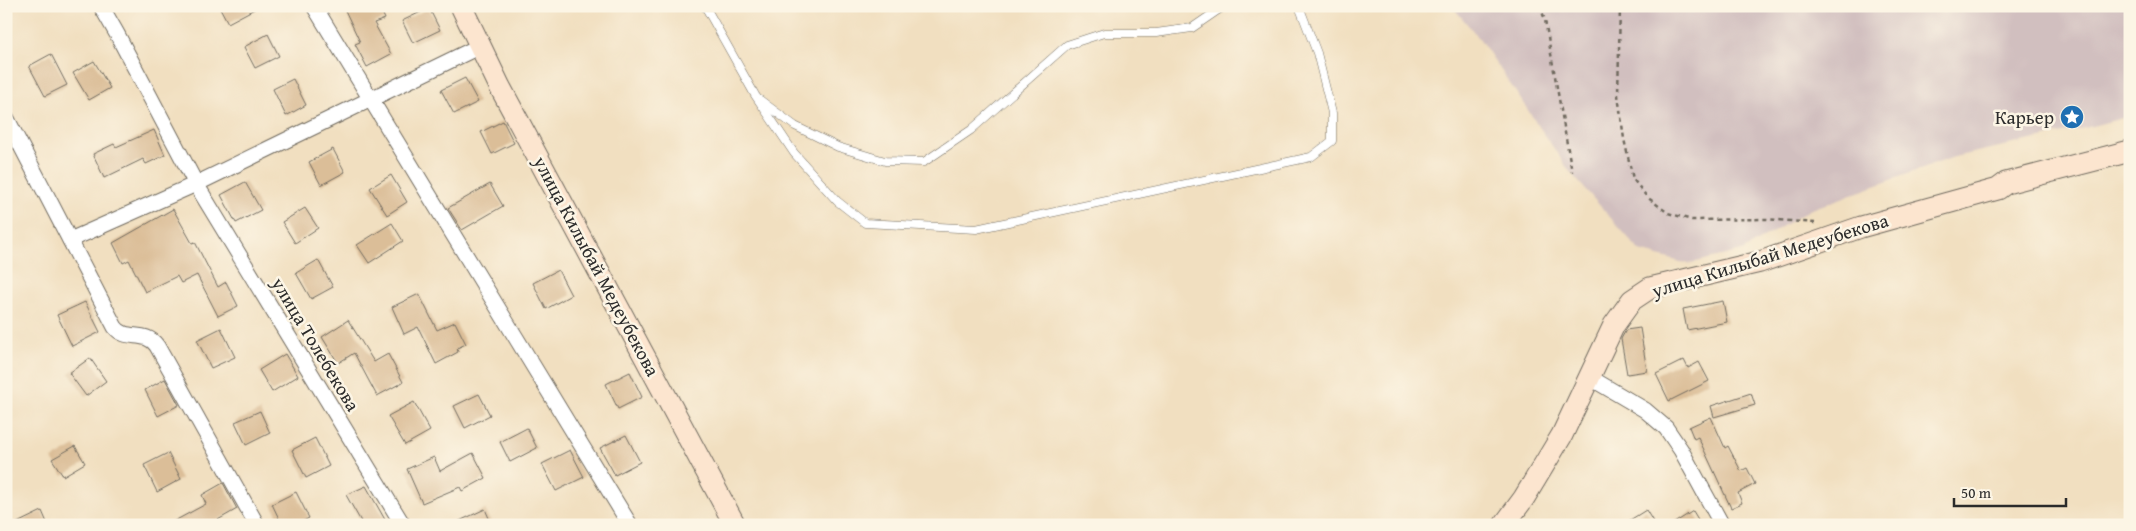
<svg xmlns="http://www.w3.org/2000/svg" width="2136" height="531" font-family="'Gentium Book Plus',serif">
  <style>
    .industrial { fill: #d1bfbf }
    .building { fill: #dbbe98 }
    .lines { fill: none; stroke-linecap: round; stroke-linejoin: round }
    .service-casing { stroke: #706a5f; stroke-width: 9 }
    .minor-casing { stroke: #706a5f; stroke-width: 17 }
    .secondary-casing { stroke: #706a5f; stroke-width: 23 }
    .path { stroke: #706a5f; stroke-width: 2.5; stroke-dasharray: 4 4; stroke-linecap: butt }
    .service { stroke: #fff; stroke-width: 8 }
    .minor { stroke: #fff; stroke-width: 15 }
    .secondary { stroke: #fce5cf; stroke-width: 21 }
    .labels { text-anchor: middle; stroke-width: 5; stroke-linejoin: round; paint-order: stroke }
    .poi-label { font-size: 19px; fill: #2b2b2b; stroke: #fcf5e5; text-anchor: end }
    .street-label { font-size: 19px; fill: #2b2b2b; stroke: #fcf5e5 }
  </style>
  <rect width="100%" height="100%" fill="#fcf5e5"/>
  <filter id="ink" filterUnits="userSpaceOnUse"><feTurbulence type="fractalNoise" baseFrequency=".02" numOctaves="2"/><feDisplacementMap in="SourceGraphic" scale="10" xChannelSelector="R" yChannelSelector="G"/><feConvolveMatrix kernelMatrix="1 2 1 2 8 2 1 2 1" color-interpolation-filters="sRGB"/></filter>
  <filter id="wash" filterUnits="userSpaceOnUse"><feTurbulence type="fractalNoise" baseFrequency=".0096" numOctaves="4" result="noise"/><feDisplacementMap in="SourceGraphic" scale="20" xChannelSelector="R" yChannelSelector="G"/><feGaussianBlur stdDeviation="1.12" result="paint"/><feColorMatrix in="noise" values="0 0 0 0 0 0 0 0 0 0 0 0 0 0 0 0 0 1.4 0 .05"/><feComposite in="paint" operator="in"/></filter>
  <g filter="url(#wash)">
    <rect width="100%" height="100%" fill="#f1dfc0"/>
    <!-- industrial -->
    <polygon class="industrial" points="1452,6 2130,6 2130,116 2077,130 1954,157 1809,210 1742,251 1688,264 1640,251 1570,172 1479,38"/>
    <g id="blocks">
      <!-- building -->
      <g class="building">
        <polygon points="219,6 260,6 228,23"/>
        <polygon points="343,6 379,6 385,19 374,23 391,54 367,67 355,44 360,42"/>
        <polygon points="429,8 440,30 413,43 402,21"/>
        <polygon points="268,34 279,56 255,68 244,47"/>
        <polygon points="51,54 67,85 45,96 29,66"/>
        <polygon points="94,61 110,88 89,100 73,73"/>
        <polygon points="465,78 478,102 454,114 441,90"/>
        <polygon points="293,79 306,105 286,116 273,89"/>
        <polygon points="503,121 514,143 492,154 481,132"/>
        <polygon points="154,130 165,155 146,164 143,159 104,178 93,154 114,144 116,147"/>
        <polygon points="333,149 345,172 321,185 309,162"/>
        <polygon points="391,175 407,202 387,215 370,188"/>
        <polygon points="245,182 261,210 236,223 221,195"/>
        <polygon points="490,184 503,206 462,230 448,208"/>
        <polygon points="305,208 318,228 295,243 282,222"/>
        <polygon points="173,209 192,243 195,242 218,287 226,282 238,306 218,316 197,275 181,283 177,276 145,292 129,260 123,263 113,243"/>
        <polygon points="392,223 403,241 369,263 357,245"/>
        <polygon points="318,260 333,287 311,299 296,273"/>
        <polygon points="558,270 571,295 546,309 533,283"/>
        <polygon points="419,294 437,330 455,322 466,344 457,348 458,352 436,364 418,327 404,334 392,307"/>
        <polygon points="1723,301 1727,322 1687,330 1683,309"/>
        <polygon points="85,302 100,332 72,346 57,315"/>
        <polygon points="348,320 374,362 388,354 403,382 377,396 354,353 338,363 322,337"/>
        <polygon points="221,328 235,357 211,368 197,340"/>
        <polygon points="1640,328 1647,371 1627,374 1621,339 1626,330"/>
        <polygon points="285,354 298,376 272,392 259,370"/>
        <polygon points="90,358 106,381 86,396 69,373"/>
        <polygon points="1684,360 1688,368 1699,362 1709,381 1669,401 1656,374"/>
        <polygon points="630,372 642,397 618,409 606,384"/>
        <polygon points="165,379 179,405 158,416 145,390"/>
        <polygon points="1751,393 1755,405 1714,417 1711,406"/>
        <polygon points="479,394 490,415 465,428 454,406"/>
        <polygon points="414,402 430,431 405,445 388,416"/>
        <polygon points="260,411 270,433 246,445 235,422"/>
        <polygon points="1711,417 1725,448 1728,446 1741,471 1747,468 1755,484 1738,493 1742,503 1731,508 1698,437 1694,439 1689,427"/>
        <polygon points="527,428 537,448 510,462 500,442"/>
        <polygon points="626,435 640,462 615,475 600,448"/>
        <polygon points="315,438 329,466 306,478 292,450"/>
        <polygon points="75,446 85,463 63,476 52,459"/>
        <polygon points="570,450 584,477 556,491 542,464"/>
        <polygon points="168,453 181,479 157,492 144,465"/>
        <polygon points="473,453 486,478 462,491 460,487 422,503 407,469 434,457 440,471"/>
        <polygon points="223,483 237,509 209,525 167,525 206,504 202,495"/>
        <polygon points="366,486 388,525 363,525 346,495"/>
        <polygon points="296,492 309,518 296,525 282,525 272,504"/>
        <polygon points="485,509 492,525 451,525"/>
        <polygon points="1646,510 1655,525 1622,525"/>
        <polygon points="42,511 48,525 13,525"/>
        <polygon points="1693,511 1699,521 1693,525 1671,525"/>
      </g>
    </g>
  </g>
  <g filter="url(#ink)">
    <use href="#blocks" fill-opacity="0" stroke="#706a5f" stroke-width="1"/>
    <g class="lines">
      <!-- service casing -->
      <g class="service-casing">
        <g id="service">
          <polyline points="705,6 755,95 794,153 837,201 865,223 976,229 1311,157 1332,141 1332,113 1317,53 1299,6"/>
          <polyline points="760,100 795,126 838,147 885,161 924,162 971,130 1067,45 1104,33 1156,33 1192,28 1224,6"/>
        </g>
      </g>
      <!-- minor casing -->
      <g class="minor-casing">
        <g id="minor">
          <polyline points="101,6 117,34 196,184 403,525"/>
          <polyline points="314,6 630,525"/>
          <path d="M6,117L115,327C126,342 145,329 157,346L257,525"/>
          <polyline points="70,240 196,184 480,46"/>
          <polyline points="1589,377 1645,410 1666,428 1681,450 1722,525"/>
        </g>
      </g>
      <!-- secondary casing -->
      <g class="secondary-casing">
        <g id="secondary">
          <polyline points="461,6 500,87 735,525"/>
          <polyline points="1504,525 1524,498 1562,435 1614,325 1632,300 1650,288 1760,262 1861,227 1998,189 2006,183 2130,151"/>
        </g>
      </g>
      <!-- path -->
      <g class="path">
        <polyline points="1540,6 1545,20 1572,172"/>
        <polyline points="1620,6 1618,95 1624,139 1633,179 1647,197 1668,213 1692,220 1766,219 1815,223"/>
      </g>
      <!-- service -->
      <use href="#service" class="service"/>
      <!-- minor -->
      <use href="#minor" class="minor"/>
      <!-- secondary -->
      <use href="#secondary" class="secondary"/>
    </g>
  </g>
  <!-- icons -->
  <defs>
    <g id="sight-disc" transform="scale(1.25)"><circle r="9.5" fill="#1f6fb2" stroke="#fcf5e5"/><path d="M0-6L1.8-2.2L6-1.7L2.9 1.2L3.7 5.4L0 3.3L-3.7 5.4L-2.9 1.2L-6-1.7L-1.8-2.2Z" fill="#fff"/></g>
  </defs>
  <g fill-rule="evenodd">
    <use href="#sight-disc" x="2072" y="117"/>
  </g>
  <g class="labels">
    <!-- poi labels -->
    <g class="poi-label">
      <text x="2054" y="124">Карьер</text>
    </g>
    <!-- street labels -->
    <g class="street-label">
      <text transform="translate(1770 255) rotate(-17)" y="7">улица Килыбай Медеубекова</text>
      <text transform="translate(597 266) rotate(62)" y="7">улица Килыбай Медеубекова</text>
      <text transform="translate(316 344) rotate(59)" y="7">улица Толебекова</text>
    </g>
  </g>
  <!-- margin -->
  <rect width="2136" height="531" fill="none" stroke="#fcf5e5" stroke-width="25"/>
  <!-- scale -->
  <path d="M1954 498v8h112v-8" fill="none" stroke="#2b2b2b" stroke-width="2.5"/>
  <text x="1961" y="498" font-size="15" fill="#2b2b2b" stroke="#fcf5e5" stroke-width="4" paint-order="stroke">50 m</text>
</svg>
